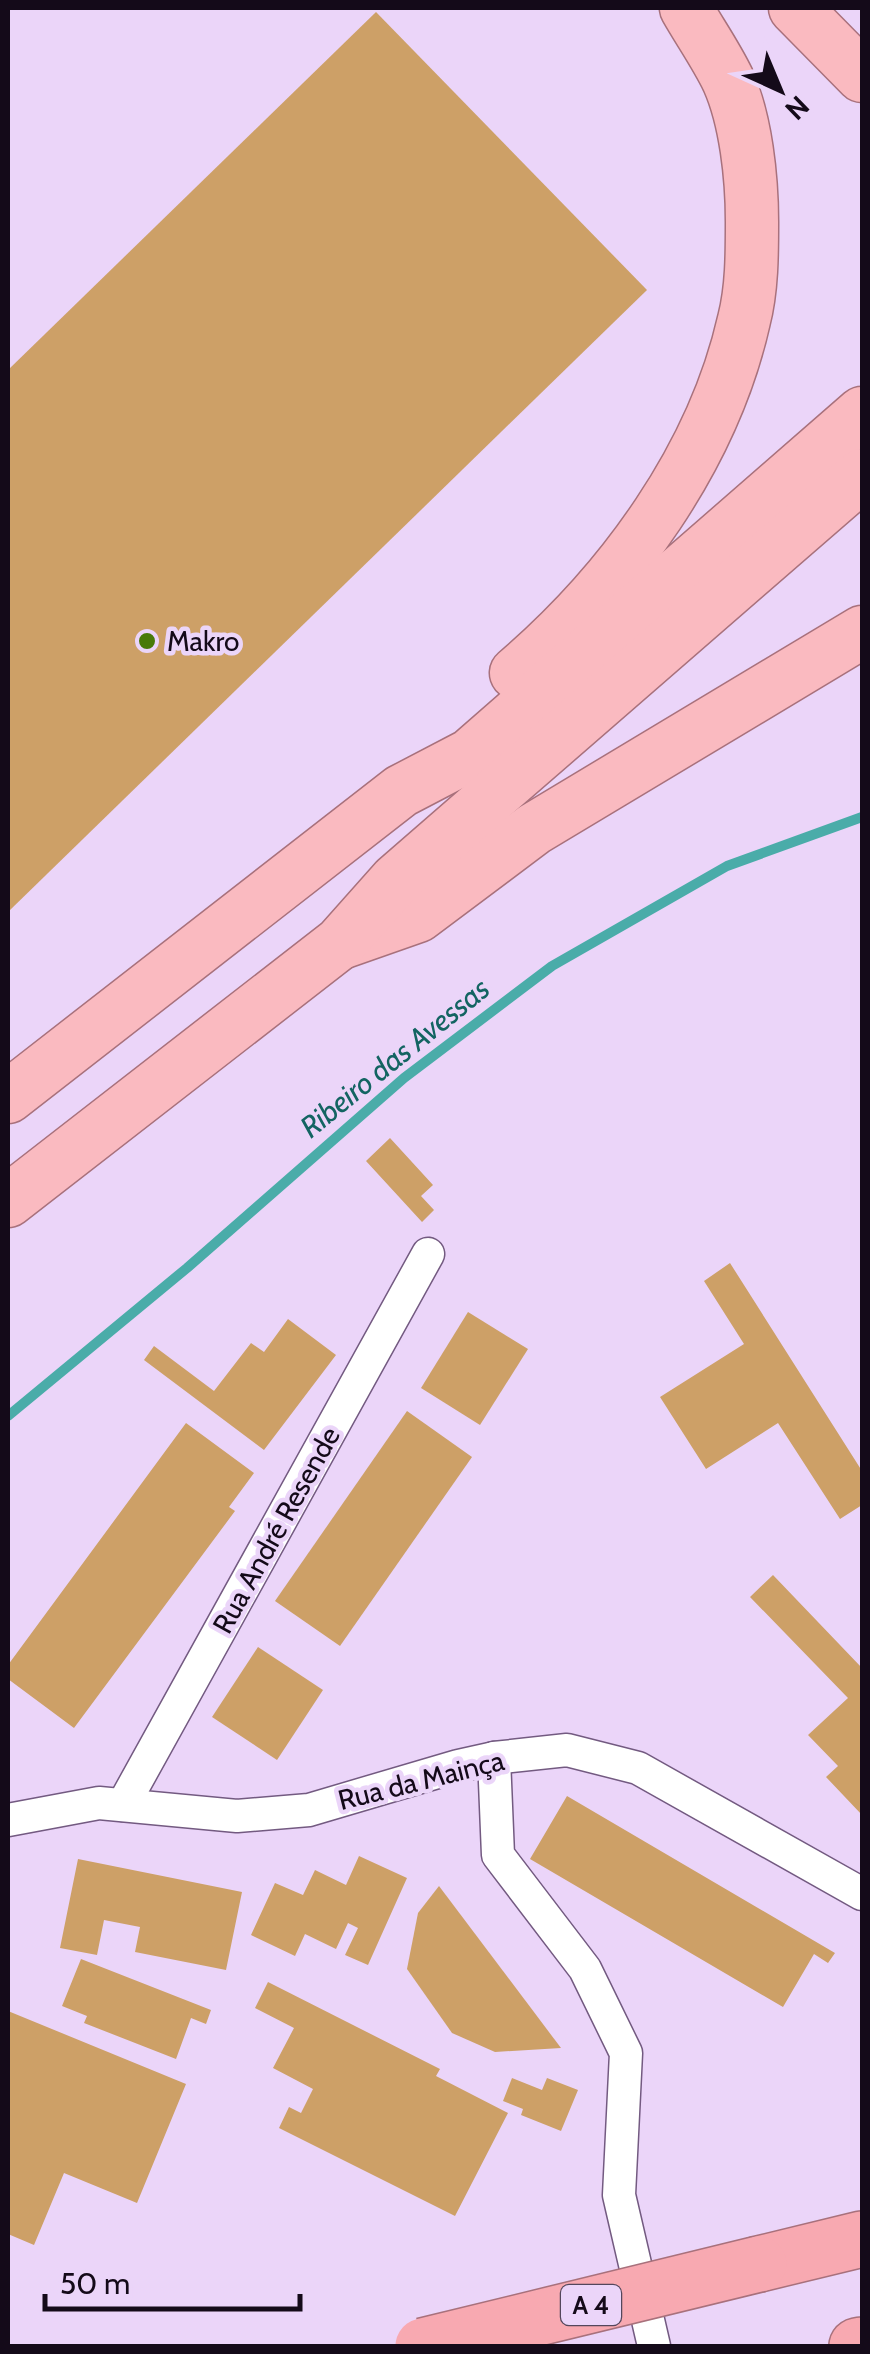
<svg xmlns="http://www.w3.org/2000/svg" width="870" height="2354" font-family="Cabin,sans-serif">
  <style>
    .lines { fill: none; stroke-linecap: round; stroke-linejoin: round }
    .stream { stroke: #4aaca9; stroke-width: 10 }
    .building { fill: #cda067 }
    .minor-casing { stroke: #735a81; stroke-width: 35 }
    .trunk-casing { stroke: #a8717c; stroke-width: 55 }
    .motorway-casing { stroke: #a8717c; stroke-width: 58 }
    .minor { stroke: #fff; stroke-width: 32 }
    .trunk { stroke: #fabac0; stroke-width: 52 }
    .motorway { stroke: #f8a9b1; stroke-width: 55 }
    .motorway-bridge-casing { stroke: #a8717c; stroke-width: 58; stroke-linecap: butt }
    .motorway-bridge { stroke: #f8a9b1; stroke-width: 55 }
    .poi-dot { fill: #487a08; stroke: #ebd5f9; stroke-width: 4 }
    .labels { text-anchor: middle; stroke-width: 9; stroke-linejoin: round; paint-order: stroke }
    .shield { fill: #ebd5f9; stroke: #54475c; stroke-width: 2.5 }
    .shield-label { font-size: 25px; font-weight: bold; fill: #140a19 }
    .poi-label { font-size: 28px; fill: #140a19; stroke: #ebd5f9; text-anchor: start }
    .street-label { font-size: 28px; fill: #140a19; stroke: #ebd5f9 }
    .water-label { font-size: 30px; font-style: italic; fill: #136462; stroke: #ebd5f9 }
  </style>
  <rect width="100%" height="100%" fill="#ebd5f9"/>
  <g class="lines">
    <!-- stream -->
    <polyline class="stream" points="8,1416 187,1268 404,1078 552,966 727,866 862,817"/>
  </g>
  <!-- building -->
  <g class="building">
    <polygon points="376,12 647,290 8,912 8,370"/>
    <polygon points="390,1138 433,1185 421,1196 434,1210 422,1222 366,1161"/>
    <polygon points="730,1263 862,1471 862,1505 840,1519 778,1423 706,1469 660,1397 744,1344 704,1281"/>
    <polygon points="468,1312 528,1349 480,1425 421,1388"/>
    <polygon points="288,1319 336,1355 264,1450 144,1360 154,1346 214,1391 251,1343 264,1352"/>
    <polygon points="407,1411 472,1457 340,1646 275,1601"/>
    <polygon points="186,1423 254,1473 229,1507 235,1511 74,1728 8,1679 8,1665"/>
    <polygon points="773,1575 862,1668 862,1815 826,1777 838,1766 808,1735 848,1698 750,1597"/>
    <polygon points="258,1647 323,1690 277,1760 212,1717"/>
    <polygon points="567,1796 835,1953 828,1963 814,1954 783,2007 530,1859"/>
    <polygon points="359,1856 407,1878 368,1965 345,1955 358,1928 348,1923 336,1949 305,1934 295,1956 251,1935 275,1883 303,1895 315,1870 346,1885"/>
    <polygon points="78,1859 242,1892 226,1970 135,1952 140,1927 104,1920 97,1955 60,1948"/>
    <polygon points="439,1886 561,2048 495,2052 452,2033 407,1969 418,1913"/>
    <polygon points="81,1959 211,2010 206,2024 191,2018 176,2059 84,2023 87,2016 62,2006"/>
    <polygon points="268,1982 440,2069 436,2076 508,2113 455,2216 279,2128 289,2107 301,2113 313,2089 273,2068 294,2028 255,2008"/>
    <polygon points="8,2011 186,2084 137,2203 64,2173 34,2245 8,2234"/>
    <polygon points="512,2078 542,2090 547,2078 578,2090 561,2131 521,2115 523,2109 503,2101"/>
  </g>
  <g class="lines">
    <!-- minor casing -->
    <g class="minor-casing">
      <g id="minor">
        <polyline points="494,1758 498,1855 585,1969 626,2053 619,2195 654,2346"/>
        <polyline points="123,1805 428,1254"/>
        <polyline points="8,1820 99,1803 237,1816 309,1810 458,1766 494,1758 567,1750 638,1768 862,1894"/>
      </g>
    </g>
    <!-- trunk casing -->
    <g class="trunk-casing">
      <g id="trunk">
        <polyline points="795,8 862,76"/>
        <path d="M516,673C622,582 713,457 744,320C752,289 752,254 752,222C752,178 746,120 728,80C716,55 699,31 686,8"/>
        <polyline points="341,943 418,916 534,829 862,632"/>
        <polyline points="8,1097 401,791 470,755 862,413"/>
        <polyline points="8,1201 340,943 396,880 862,475"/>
      </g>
    </g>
    <!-- motorway casing -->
    <g class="motorway-casing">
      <g id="motorway">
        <polyline points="759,2264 862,2239"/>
        <polyline points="857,2346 862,2345"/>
      </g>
    </g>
    <!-- minor -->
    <use href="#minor" class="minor"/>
    <!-- trunk -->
    <use href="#trunk" class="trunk"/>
    <!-- motorway -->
    <use href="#motorway" class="motorway"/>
    <!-- motorway-bridge casing -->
    <g class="motorway-bridge-casing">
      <polyline id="motorway-bridge" points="423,2346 759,2264"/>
    </g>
    <!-- motorway-bridge -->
    <use href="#motorway-bridge" class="motorway-bridge"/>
  </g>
  <!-- markers -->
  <circle class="poi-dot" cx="147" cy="641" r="10"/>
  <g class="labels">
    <!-- shield labels -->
    <rect class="shield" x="561" y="2285" width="60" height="40" rx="8"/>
    <g class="shield-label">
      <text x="591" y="2314">A 4</text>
    </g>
    <!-- poi labels -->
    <g class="poi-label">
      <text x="167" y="651">Makro</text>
    </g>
    <!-- street labels -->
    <g class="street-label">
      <text transform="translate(276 1530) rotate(-61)" y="10">Rua André Resende</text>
      <text transform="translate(421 1780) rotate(-14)" y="10">Rua da Mainça</text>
    </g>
    <!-- water labels -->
    <g class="water-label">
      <text transform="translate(395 1058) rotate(-39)" y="10">Ribeiro das Avessas</text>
    </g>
  </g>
  <!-- border -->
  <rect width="870" height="2354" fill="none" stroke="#140a19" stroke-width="20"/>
  <!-- north arrow -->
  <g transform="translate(780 90) rotate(136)" stroke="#ebd5f9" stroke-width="8" paint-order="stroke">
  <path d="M0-8L18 38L0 25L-18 38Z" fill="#140a19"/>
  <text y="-15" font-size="28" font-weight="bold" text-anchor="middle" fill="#140a19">N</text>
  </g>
  <!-- scale -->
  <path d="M45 2294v15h255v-15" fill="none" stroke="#140a19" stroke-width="5"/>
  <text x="60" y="2294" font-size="30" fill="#140a19" stroke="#ebd5f9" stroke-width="8" paint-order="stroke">50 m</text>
</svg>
